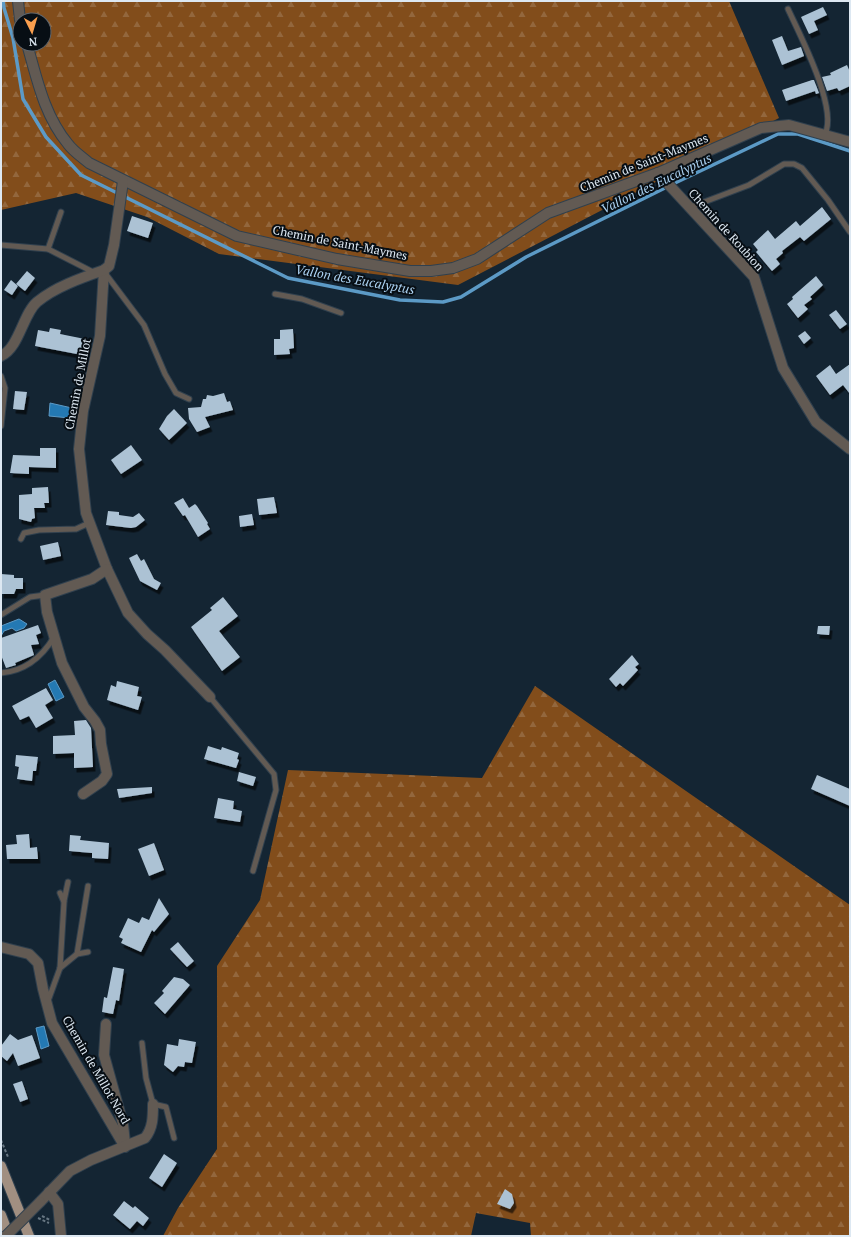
<svg xmlns="http://www.w3.org/2000/svg" width="851" height="1237" font-family="'PT Serif',serif">
  <style>
    .forest { fill: url(#forest-firs); fill-rule: evenodd }
    .water { fill: #2479b3; stroke: #5c9ac6 }
    .lines { fill: none; stroke-linecap: round; stroke-linejoin: round }
    .stream { stroke: #5c9ac6; stroke-width: 3.5 }
    .building { fill: #acc2d4; filter: url(#shadow) }
    .service-casing { stroke: #30404e; stroke-width: 7 }
    .minor-casing { stroke: #30404e; stroke-width: 12 }
    .primary-casing { stroke: #30404e; stroke-width: 12 }
    .path { stroke: #677682; stroke-width: 2; stroke-dasharray: 3 2; stroke-linecap: butt }
    .service { stroke: #625a53; stroke-width: 5 }
    .minor { stroke: #625a53; stroke-width: 10 }
    .primary { stroke: #a18f81; stroke-width: 10 }
    .minor-bridge-casing { stroke: #30404e; stroke-width: 12; stroke-linecap: butt }
    .minor-bridge { stroke: #625a53; stroke-width: 10 }
    .labels { text-anchor: middle; stroke-width: 4; stroke-linejoin: round; paint-order: stroke }
    .street-label { font-size: 12px; fill: #dde8f2; stroke: #070e14 }
    .water-label { font-size: 13px; font-style: italic; fill: #acd2f2; stroke: #070e14 }
  </style>
  <defs>
    <pattern id="forest-firs" width="22" height="20" patternUnits="userSpaceOnUse"><rect width="22" height="20" fill="#824d1b"/><path d="M5 1l3.5 6h-7zM16 11l3.5 6h-7z" fill="#93673d"/></pattern>
    <filter id="shadow"><feDropShadow dx="2.5" dy="4.5" stdDeviation="0" flood-color="#0009"/></filter>
  </defs>
  <rect width="100%" height="100%" fill="#142533"/>
  <!-- forest -->
  <g class="forest">
    <path d="M1,1H729L779,118L458,285L219,254L147,217L76,193L1,210ZM20,20H44V44H20Z"/>
    <polygon points="535,686 850,905 850,1236 531,1236 530,1223 476,1213 471,1236 163,1236 178,1208 217,1149 217,966 260,900 288,770 482,778"/>
  </g>
  <!-- water -->
  <g class="water">
    <polygon points="50,403 72,408 70,418 49,416"/>
    <polygon points="19,619 27,624 24,628 16,631 12,628 4,631 1,636 1,626"/>
    <polygon points="55,680 64,697 56,701 48,684"/>
    <polygon points="44,1026 49,1046 41,1049 36,1028"/>
  </g>
  <g class="lines">
    <!-- stream -->
    <polyline class="stream" points="3,1 4,8 13,38 23,99 46,137 81,175 288,278 400,300 443,302 461,297 526,257 675,183 778,134 798,134 850,151"/>
  </g>
  <!-- building -->
  <g class="building">
    <polygon points="823,7 827,15 814,21 818,30 809,34 801,17"/>
    <polygon points="782,36 788,51 801,47 804,56 782,65 772,40"/>
    <polygon points="847,65 850,72 850,86 839,91 837,88 827,91 822,77 831,75 830,73"/>
    <polygon points="812,80 814,80 819,93 816,94 815,91 786,101 782,90"/>
    <polygon points="822,207 831,219 804,241 800,237 782,251 783,253 776,259 780,264 772,271 756,252 758,250 753,244 768,230 775,239 796,221 800,226"/>
    <polygon points="132,216 153,223 148,238 127,231"/>
    <polygon points="27,271 35,278 25,291 16,284"/>
    <polygon points="816,276 823,285 810,297 812,299 804,305 808,309 798,318 787,304 793,299 792,297"/>
    <polygon points="11,280 18,286 12,295 4,290"/>
    <polygon points="836,310 847,324 840,329 829,315"/>
    <polygon points="50,328 61,330 60,334 85,339 82,355 35,346 38,330 49,332"/>
    <polygon points="293,329 294,348 289,349 290,354 274,355 274,339 280,339 280,330"/>
    <polygon points="805,331 811,338 804,344 798,336"/>
    <polygon points="850,364 850,394 843,385 830,395 816,376 830,365 836,374"/>
    <polygon points="15,391 27,392 24,410 13,409"/>
    <polygon points="224,393 227,402 230,401 233,410 205,417 210,427 197,432 189,419 188,408 201,407 203,399 206,399 207,395 213,396"/>
    <polygon points="174,409 187,423 169,440 159,429 167,416"/>
    <polygon points="131,445 142,460 121,474 111,460"/>
    <polygon points="40,448 56,448 56,468 29,467 29,474 10,473 13,455 40,456"/>
    <polygon points="48,487 49,503 44,503 45,508 34,508 35,518 32,519 31,522 19,519 19,495 32,494 32,488"/>
    <polygon points="274,497 277,513 259,515 257,499"/>
    <polygon points="183,498 189,508 195,504 197,506 208,523 207,524 210,529 198,537 185,515 183,516 174,503"/>
    <polygon points="108,511 119,512 119,515 133,517 139,513 145,520 136,527 131,528 106,525"/>
    <polygon points="252,514 254,525 240,527 239,516"/>
    <polygon points="58,542 61,556 43,560 40,546"/>
    <polygon points="137,554 141,561 144,559 154,579 161,583 157,590 140,581 129,558"/>
    <polygon points="1,574 14,575 14,578 23,578 23,589 16,589 14,594 1,594"/>
    <polygon points="223,597 238,616 219,631 240,657 222,671 191,627 212,610 210,608"/>
    <polygon points="38,625 41,633 36,635 39,644 31,645 34,655 15,663 16,665 6,668 1,655 1,638"/>
    <polygon points="818,626 830,626 829,635 817,634"/>
    <polygon points="632,655 639,664 635,667 638,670 623,686 620,683 616,687 609,679"/>
    <polygon points="117,681 139,687 137,696 142,697 138,710 107,700 111,685 116,687"/>
    <polygon points="46,688 53,700 45,705 53,718 36,728 29,716 20,720 12,706"/>
    <polygon points="86,720 91,728 93,767 74,768 74,753 53,754 53,736 75,735 74,721"/>
    <polygon points="208,746 221,750 222,747 239,753 237,759 239,760 236,768 204,759"/>
    <polygon points="16,755 38,757 36,771 33,771 32,781 17,779 19,767 15,766"/>
    <polygon points="239,772 256,777 253,786 237,781"/>
    <polygon points="817,775 850,789 850,806 811,789"/>
    <polygon points="152,787 152,793 119,798 117,789"/>
    <polygon points="218,798 234,801 233,809 242,811 240,822 214,818"/>
    <polygon points="29,834 30,848 37,847 38,859 7,859 6,845 17,844 16,835"/>
    <polygon points="70,835 81,836 80,840 109,843 108,859 92,858 92,853 69,851"/>
    <polygon points="154,843 164,870 149,876 138,849"/>
    <polygon points="159,898 169,914 154,932 152,930 141,952 121,943 123,939 119,937 128,918 139,923 142,917 149,920"/>
    <polygon points="178,942 194,961 187,967 170,949"/>
    <polygon points="113,967 124,969 119,1001 116,1000 113,1014 102,1012 104,997 107,998"/>
    <polygon points="174,977 183,979 190,985 165,1014 154,1003 164,993 162,991"/>
    <polygon points="10,1034 18,1040 32,1035 40,1058 18,1066 13,1053 7,1061 1,1056 1,1046"/>
    <polygon points="179,1039 196,1042 192,1063 185,1062 184,1067 178,1066 173,1072 164,1065 167,1044 178,1046"/>
    <polygon points="22,1081 28,1099 20,1102 13,1084"/>
    <polygon points="164,1154 177,1163 162,1187 149,1178"/>
    <polygon points="505,1189 512,1194 514,1203 510,1209 497,1204"/>
    <polygon points="124,1201 133,1208 135,1206 149,1218 143,1226 137,1221 130,1229 113,1215"/>
  </g>
  <g class="lines">
    <!-- service casing -->
    <g class="service-casing">
      <g id="service">
        <path d="M788,9C800,35 838,108 825,134"/>
        <polyline points="691,207 749,185 784,164 794,164 802,168 828,200 850,232"/>
        <polyline points="1,245 48,249 95,273"/>
        <polyline points="48,249 61,212"/>
        <polyline points="105,273 144,325 165,374 176,393 189,399"/>
        <polyline points="275,294 302,299 341,313"/>
        <polyline points="1,376 5,388 1,426"/>
        <polyline points="21,539 24,533 39,530 76,529 89,523"/>
        <polyline points="1,615 30,597 45,595"/>
        <path d="M1,673C25,671 42,657 54,637"/>
        <polyline points="210,697 274,774 276,790 253,871"/>
        <polyline points="64,901 68,882"/>
        <polyline points="77,954 88,886"/>
        <polyline points="60,968 77,954 88,952"/>
        <polyline points="48,1001 60,968 64,902 60,893"/>
        <polyline points="142,1043 146,1078 153,1104 166,1107 174,1138"/>
      </g>
    </g>
    <!-- minor casing -->
    <g class="minor-casing">
      <g id="minor">
        <polyline points="18,1 20,20"/>
        <path d="M27,44C37,79 44,115 68,144C73,151 82,157 89,163L237,236L337,259L410,271H431L453,268L477,259L548,213L658,173L761,128L789,125L850,142"/>
        <polyline points="658,173 754,277 783,368 816,422 850,449"/>
        <polyline points="123,181 114,245 109,266 104,270 100,336 83,411 79,449 86,513 107,569 128,613 147,634 165,650 210,697"/>
        <path d="M1,356C19,348 23,314 37,302C55,287 81,278 104,270"/>
        <polyline points="83,794 102,781 107,774 101,744 100,730 95,721 84,707 62,663 47,612 45,595 92,579 107,569"/>
        <polyline points="1,947 29,954 38,963 43,989 52,1023 125,1147"/>
        <polyline points="106,1024 104,1055 123,1124 125,1143"/>
        <polyline points="49,1192 58,1204 61,1236"/>
        <path d="M40,1202L70,1171L91,1160L145,1138C153,1128 153,1117 153,1104"/>
      </g>
    </g>
    <!-- primary casing -->
    <g class="primary-casing">
      <g id="primary">
        <polyline points="1,1166 29,1236"/>
        <polyline points="1,1215 9,1236"/>
      </g>
    </g>
    <!-- path -->
    <g class="path">
      <polyline points="1,1140 8,1157"/>
      <polyline points="42,1216 50,1220"/>
      <polyline points="38,1218 49,1223"/>
    </g>
    <!-- service -->
    <use href="#service" class="service"/>
    <!-- minor -->
    <use href="#minor" class="minor"/>
    <!-- primary -->
    <use href="#primary" class="primary"/>
    <!-- minor-bridge casing -->
    <g class="minor-bridge-casing">
      <polyline id="minor-bridge" points="6,1236 40,1202"/>
    </g>
    <!-- minor-bridge -->
    <use href="#minor-bridge" class="minor-bridge"/>
  </g>
  <g class="labels">
    <!-- street labels -->
    <g class="street-label">
      <text transform="translate(644 163) rotate(-22)" y="4">Chemin de Saint-Maymes</text>
      <text transform="translate(726 230) rotate(48)" y="4">Chemin de Roubion</text>
      <text transform="translate(340 243) rotate(11)" y="4">Chemin de Saint-Maymes</text>
      <text transform="translate(78 384) rotate(-79)" y="4">Chemin de Millot</text>
      <text transform="translate(96 1070) rotate(60)" y="4">Chemin de Millot Nord</text>
    </g>
    <!-- water labels -->
    <g class="water-label">
      <text transform="translate(656 183) rotate(-26)" y="5">Vallon des Eucalyptus</text>
      <text transform="translate(355 279) rotate(10)" y="5">Vallon des Eucalyptus</text>
    </g>
  </g>
  <!-- border -->
  <rect width="851" height="1237" fill="none" stroke="#dde8f2" stroke-width="4"/>
  <!-- north arrow -->
  <g transform="translate(32 32) rotate(175)"><circle r="19" fill="#070e14" stroke="#5d656d"/>
  <path d="M0-3L7 15L0 10L-7 15Z" fill="#fa9f4e"/>
  <text y="-6" font-size="11" font-weight="bold" text-anchor="middle" fill="#dde8f2">N</text>
  </g>
</svg>
